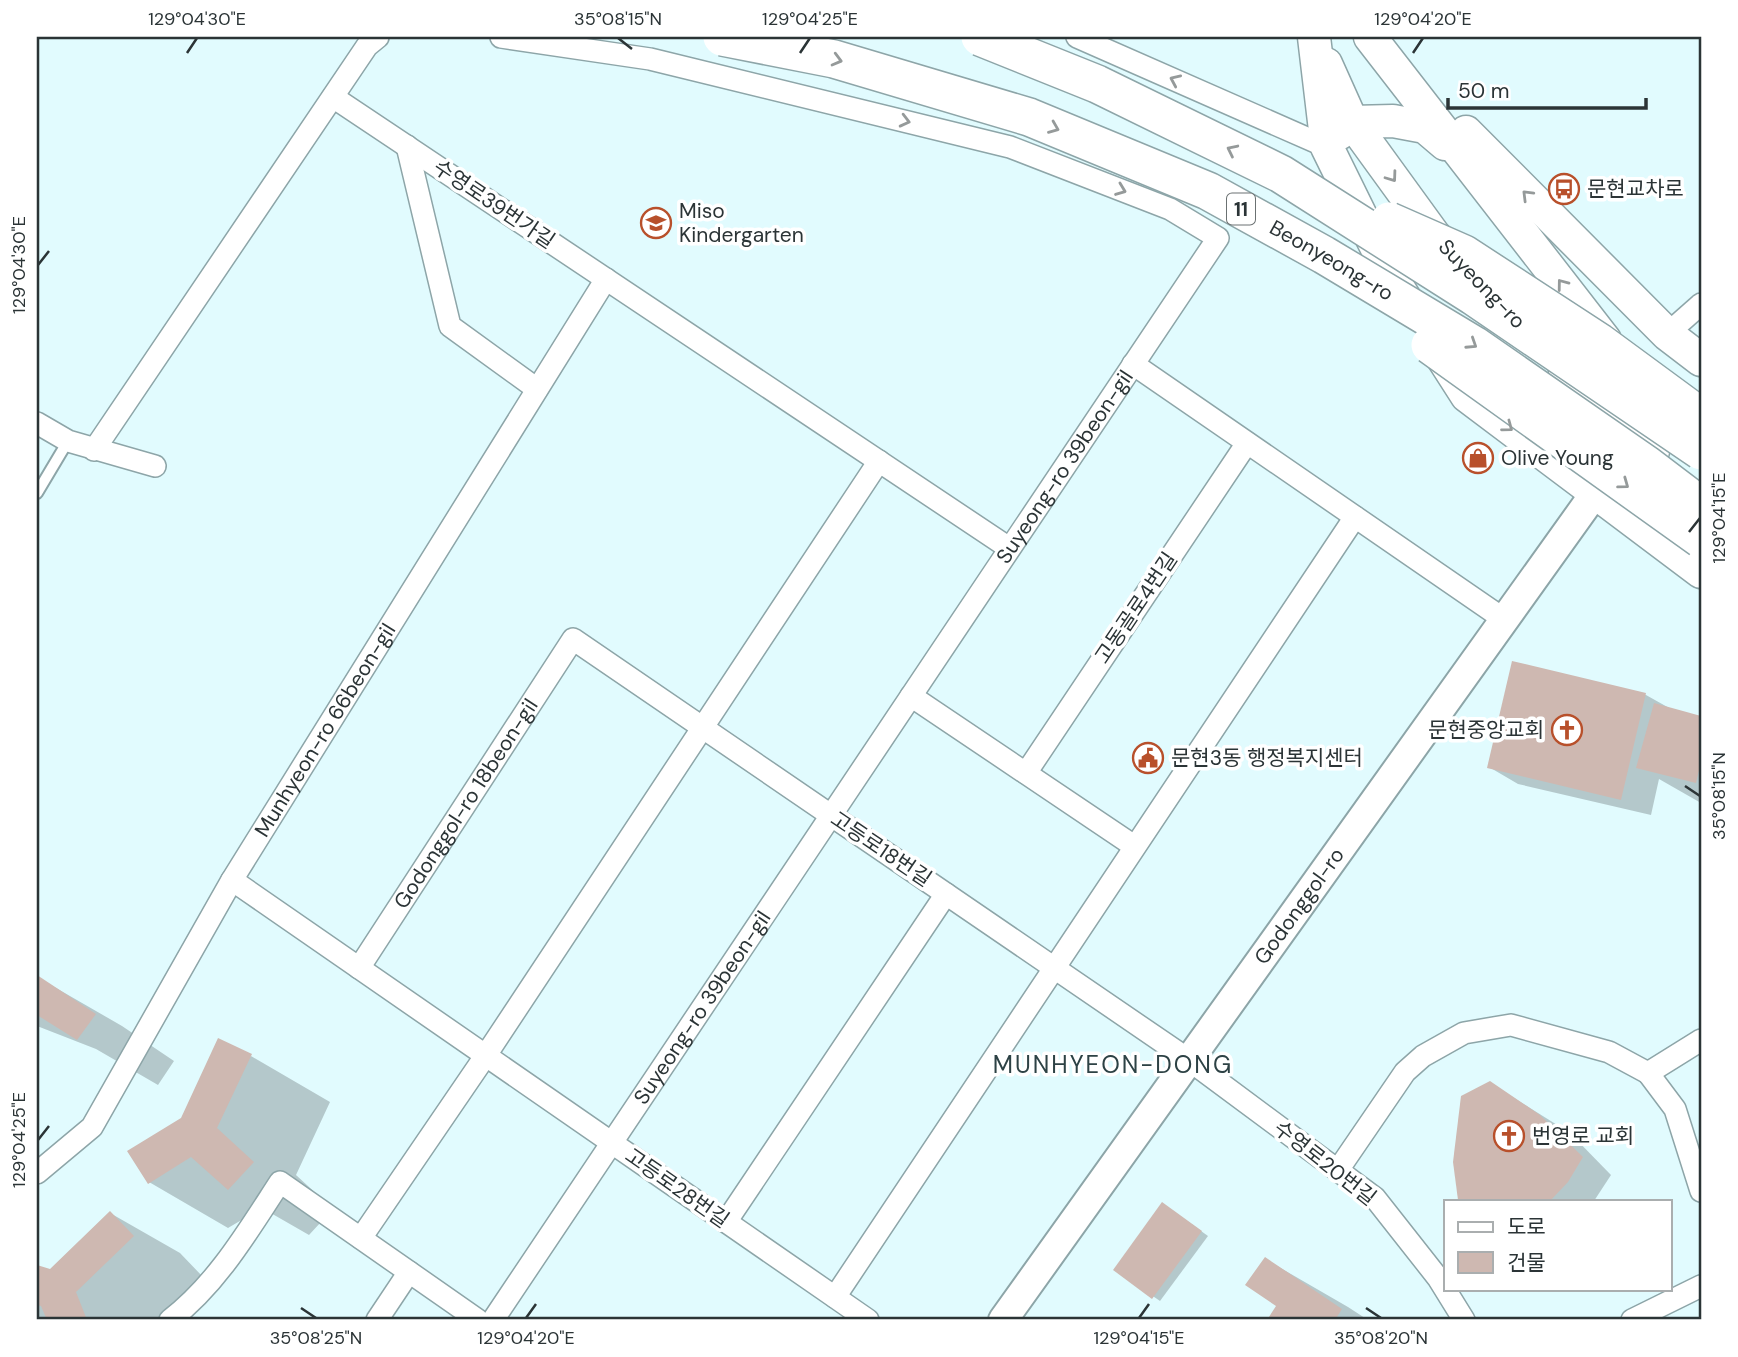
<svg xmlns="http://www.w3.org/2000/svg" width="1738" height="1357" font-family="'DM Sans','Noto Sans KR',sans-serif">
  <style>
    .shadow { fill: #0003 }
    .building { fill: #ceb8b1 }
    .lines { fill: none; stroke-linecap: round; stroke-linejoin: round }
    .service-casing { stroke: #8da5a8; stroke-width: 14 }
    .minor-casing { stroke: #8da5a8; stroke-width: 24 }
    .tertiary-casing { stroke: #8da5a8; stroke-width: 32 }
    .secondary-casing { stroke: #8da5a8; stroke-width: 35 }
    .service { stroke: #fff; stroke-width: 10 }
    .minor { stroke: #fff; stroke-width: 21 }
    .tertiary { stroke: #fff; stroke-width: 28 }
    .secondary { stroke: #fff; stroke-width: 32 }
    .trunk-bridge-casing { stroke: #8da5a8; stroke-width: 40; stroke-linecap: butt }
    .trunk-bridge { stroke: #fff; stroke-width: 37 }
    .oneway { stroke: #959a9a }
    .ticks { fill: none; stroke: #2b3436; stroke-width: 2.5 }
    .labels { text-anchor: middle; stroke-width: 7; stroke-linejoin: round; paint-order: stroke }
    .shield { fill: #fff; stroke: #6b7172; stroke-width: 2 }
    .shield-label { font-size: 19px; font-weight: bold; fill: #2b3436 }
    .poi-label { font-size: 21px; fill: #2b3436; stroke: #fff; text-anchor: start }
    .street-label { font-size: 21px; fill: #2b3436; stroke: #fff }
    .quarter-label { font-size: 24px; letter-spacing: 2px; fill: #2d4245; stroke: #fff }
    .neatline { fill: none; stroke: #2b3436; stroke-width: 2.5 }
    .ticks-label { font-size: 18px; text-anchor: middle; fill: #2b3436 }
  </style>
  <rect width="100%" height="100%" fill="#e1fbfe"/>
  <!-- shadow -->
  <g class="shadow">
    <polygon points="1513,663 1646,695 1671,709 1701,717 1701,803 1659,779 1651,815 1518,784 1489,767"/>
    <polygon points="37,977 122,1026 174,1061 158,1085 96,1049 37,1026"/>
    <polygon points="251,1056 330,1102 296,1175 333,1209 309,1235 262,1208 228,1228 149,1182"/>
    <polygon points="1490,1083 1570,1133 1611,1175 1594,1201 1465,1201 1460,1198"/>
    <polygon points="1169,1208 1208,1236 1160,1301 1115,1270"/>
    <polygon points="110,1213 180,1253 203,1277 158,1320 43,1320 37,1317 37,1267 51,1271"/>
    <polygon points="1265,1259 1348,1307 1368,1320 1269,1320 1278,1306"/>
  </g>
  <!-- building -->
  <g class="building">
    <polygon points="1512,661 1646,693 1621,800 1487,768"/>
    <polygon points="1654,703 1701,716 1701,762 1696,783 1636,768"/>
    <polygon points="37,975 96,1014 77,1040 37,1015"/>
    <polygon points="218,1038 252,1054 217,1128 254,1162 228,1190 191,1157 148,1184 127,1151 181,1118"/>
    <polygon points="1490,1081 1540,1115 1583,1157 1568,1182 1550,1201 1458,1200 1453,1162 1461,1096"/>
    <polygon points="1162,1202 1202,1231 1152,1299 1113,1270"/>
    <polygon points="110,1211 134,1236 76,1292 87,1320 47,1320 41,1306 37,1305 37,1265 50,1269"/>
    <polygon points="1265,1257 1342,1309 1335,1320 1267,1320 1276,1306 1245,1285"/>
  </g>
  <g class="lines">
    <!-- service casing -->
    <g class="service-casing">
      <polyline id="service" points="37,493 68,441"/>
    </g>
    <!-- minor casing -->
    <g class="minor-casing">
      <g id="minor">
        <polyline points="1077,37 1327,147"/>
        <polyline points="333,97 1009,548"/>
        <polyline points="407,146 450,326 537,389"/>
        <polyline points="1667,334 1701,304"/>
        <polyline points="1133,364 1505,620"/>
        <polyline points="37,423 68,441 155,466"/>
        <polyline points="94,450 367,46 378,37"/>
        <polyline points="911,696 1134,846"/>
        <polyline points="1026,773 1247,443"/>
        <polyline points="232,880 868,1320"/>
        <path id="s1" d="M359,968L573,639L1189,1060L1375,1198L1438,1278L1464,1320"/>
        <polyline points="1648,1073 1675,1109 1701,1191"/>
        <polyline points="1338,1170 1405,1072 1423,1056 1464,1033 1511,1025 1609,1052 1648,1073 1701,1040"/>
        <path id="s2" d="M37,1173L92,1127L232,880L606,279"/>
        <polyline points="726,1222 946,894"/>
        <polyline points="361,1238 486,1055 879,461"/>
        <polyline points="835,1297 1355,517"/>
        <path d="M170,1320C217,1284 248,1231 280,1182L478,1320"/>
        <polyline points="377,1320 409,1272"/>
        <path id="s3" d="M493,1320L1218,238L1170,209L1010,147L650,59L501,37"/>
        <polyline points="1632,1320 1701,1286"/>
      </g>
    </g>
    <!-- tertiary casing -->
    <g class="tertiary-casing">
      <g id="tertiary">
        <path id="s4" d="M1003,1320L1595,493"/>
      </g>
    </g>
    <!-- secondary casing -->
    <g class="secondary-casing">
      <g id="secondary">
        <polyline points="1314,37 1327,147 1389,273 1411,308"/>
        <polyline points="1370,37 1605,340"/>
        <polyline points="1326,64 1352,122 1434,235 1447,248"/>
        <polyline points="1466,132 1667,334 1701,360"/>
        <polyline points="1340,133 1352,122 1393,121 1425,127 1445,144"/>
        <polyline points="1442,357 1467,396 1701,572"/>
        <polyline points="1565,371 1603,410 1653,451"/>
      </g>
    </g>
    <!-- service -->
    <use href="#service" class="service"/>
    <!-- minor -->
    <use href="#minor" class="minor"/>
    <!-- tertiary -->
    <use href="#tertiary" class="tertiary"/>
    <!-- secondary -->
    <use href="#secondary" class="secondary"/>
    <!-- trunk-bridge casing -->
    <g class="trunk-bridge-casing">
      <g id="trunk-bridge">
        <path id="s5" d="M722,37L834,59L1029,117L1208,191L1324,255L1474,345L1647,465L1701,506"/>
        <polyline points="980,37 1097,84 1281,174 1473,296 1701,451"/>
        <polyline points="1389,221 1464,254 1599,342 1701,417"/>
        <polyline points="1430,345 1701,539"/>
      </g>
    </g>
    <!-- trunk-bridge -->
    <use href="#trunk-bridge" class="trunk-bridge"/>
  </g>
  <!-- one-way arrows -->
  <defs><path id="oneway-chevron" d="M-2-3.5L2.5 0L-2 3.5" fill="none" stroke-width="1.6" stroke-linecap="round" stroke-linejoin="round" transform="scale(1.75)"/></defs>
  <g class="oneway">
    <use href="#oneway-chevron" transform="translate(837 60) rotate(15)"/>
    <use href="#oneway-chevron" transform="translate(1175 80) rotate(-156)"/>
    <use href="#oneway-chevron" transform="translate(905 121) rotate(14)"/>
    <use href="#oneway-chevron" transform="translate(1054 128) rotate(22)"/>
    <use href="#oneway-chevron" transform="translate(1232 150) rotate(-154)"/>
    <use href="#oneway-chevron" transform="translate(1392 177) rotate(54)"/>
    <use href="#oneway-chevron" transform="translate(1121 190) rotate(21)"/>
    <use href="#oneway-chevron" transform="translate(1527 195) rotate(-135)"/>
    <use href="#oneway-chevron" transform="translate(1562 284) rotate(-127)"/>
    <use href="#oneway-chevron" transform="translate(1472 344) rotate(33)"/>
    <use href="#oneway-chevron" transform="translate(1508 427) rotate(37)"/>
    <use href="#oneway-chevron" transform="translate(1624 484) rotate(36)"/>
  </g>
  <!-- ticks -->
  <path class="ticks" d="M618,38L632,49M187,53L197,38M800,53L810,38M1413,53L1423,38M38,265L49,251M1689,532L1700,518M1685,786L1700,796M38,1140L49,1126M301,1308L316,1318M1366,1308L1381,1318M526,1318L536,1304M1139,1318L1149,1304"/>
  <!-- icons -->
  <defs>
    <g id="bus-ring" transform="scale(1.575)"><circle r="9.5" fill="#fff" stroke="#b8502b" stroke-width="1.5"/><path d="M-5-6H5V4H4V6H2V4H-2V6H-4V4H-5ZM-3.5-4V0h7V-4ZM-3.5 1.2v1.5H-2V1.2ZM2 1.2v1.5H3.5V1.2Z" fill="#b8502b"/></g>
    <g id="school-ring" transform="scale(1.575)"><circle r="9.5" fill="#fff" stroke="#b8502b" stroke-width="1.5"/><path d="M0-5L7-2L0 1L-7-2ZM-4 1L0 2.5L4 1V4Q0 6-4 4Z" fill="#b8502b"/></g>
    <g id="shop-ring" transform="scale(1.575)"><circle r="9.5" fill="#fff" stroke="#b8502b" stroke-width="1.5"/><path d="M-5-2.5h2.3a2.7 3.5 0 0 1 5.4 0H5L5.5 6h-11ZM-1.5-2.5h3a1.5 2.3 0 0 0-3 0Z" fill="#b8502b"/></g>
    <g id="church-ring" transform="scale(1.575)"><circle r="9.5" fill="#fff" stroke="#b8502b" stroke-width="1.5"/><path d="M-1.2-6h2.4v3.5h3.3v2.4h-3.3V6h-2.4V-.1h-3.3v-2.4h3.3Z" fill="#b8502b"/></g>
    <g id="civic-ring" transform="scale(1.575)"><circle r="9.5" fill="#fff" stroke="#b8502b" stroke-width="1.5"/><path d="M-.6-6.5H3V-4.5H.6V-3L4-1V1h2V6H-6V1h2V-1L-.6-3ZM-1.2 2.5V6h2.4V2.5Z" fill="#b8502b"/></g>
  </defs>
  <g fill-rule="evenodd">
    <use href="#bus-ring" x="1564" y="189"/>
    <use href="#school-ring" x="656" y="223"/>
    <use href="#shop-ring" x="1478" y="458"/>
    <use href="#church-ring" x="1567" y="730"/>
    <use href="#civic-ring" x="1148" y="758"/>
    <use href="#church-ring" x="1509" y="1136"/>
  </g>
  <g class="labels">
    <!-- shield labels -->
    <rect class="shield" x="1227" y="193.5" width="28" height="31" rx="5"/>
    <g class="shield-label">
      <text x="1241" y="216">11</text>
    </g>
    <!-- poi labels -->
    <g class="poi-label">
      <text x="1587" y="196">문현교차로</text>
      <text x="679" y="218">Miso<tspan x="679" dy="24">Kindergarten</tspan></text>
      <text x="1501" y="465">Olive Young</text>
      <text x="1544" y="737" text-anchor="end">문현중앙교회</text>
      <text x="1171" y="765">문현3동 행정복지센터</text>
      <text x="1532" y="1143">번영로 교회</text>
    </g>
    <!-- street labels -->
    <g class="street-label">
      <text transform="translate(494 204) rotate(34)" y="7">수영로39번가길</text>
      <text dy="7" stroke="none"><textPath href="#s5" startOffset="653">Beonyeong-ro</textPath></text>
      <text transform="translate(1482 284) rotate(46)" y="7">Suyeong-ro</text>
      <text dy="7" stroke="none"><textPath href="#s3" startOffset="1027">Suyeong-ro 39beon-gil</textPath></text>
      <text transform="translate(1136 608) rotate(-56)" y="7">고동골로4번길</text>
      <text dy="7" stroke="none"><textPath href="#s2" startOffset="532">Munhyeon-ro 66beon-gil</textPath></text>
      <text dy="7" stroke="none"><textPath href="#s1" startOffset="196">Godonggol-ro 18beon-gil</textPath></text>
      <text transform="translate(881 849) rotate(34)" y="7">고등로18번길</text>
      <text dy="7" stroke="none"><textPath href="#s4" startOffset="509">Godonggol-ro</textPath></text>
      <text dy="7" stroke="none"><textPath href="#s3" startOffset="376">Suyeong-ro 39beon-gil</textPath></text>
      <text transform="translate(1325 1163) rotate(38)" y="7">수영로20번길</text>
      <text transform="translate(677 1188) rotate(35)" y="7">고등로28번길</text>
    </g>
    <!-- quarter labels -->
    <g class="quarter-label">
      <text x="1113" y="1073">MUNHYEON-DONG</text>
    </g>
  </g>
  <!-- border -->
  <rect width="1738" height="1357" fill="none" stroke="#ffffff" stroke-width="77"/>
  <!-- legend -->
  <rect x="1444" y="1200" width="228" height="91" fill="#ffffff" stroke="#aaaeaf" stroke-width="2"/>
  <rect x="1458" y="1222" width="35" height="10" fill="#ffffff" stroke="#aaaeaf" stroke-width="2"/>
  <text x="1507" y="1234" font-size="21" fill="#2b3436">도로</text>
  <rect x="1458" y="1252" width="35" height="21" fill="#ceb8b1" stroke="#aaaeaf" stroke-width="2"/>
  <text x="1507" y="1270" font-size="21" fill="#2b3436">건물</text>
  <!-- scale -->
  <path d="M1448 98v10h198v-10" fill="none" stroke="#2b3436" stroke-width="3.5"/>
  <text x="1458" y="98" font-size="21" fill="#2b3436" stroke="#ffffff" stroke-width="5" paint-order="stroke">50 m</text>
  <rect x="38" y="38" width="1662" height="1280" class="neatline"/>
  <g class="ticks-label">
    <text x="197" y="25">129°04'30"E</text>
    <text x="618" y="25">35°08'15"N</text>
    <text x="810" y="25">129°04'25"E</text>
    <text x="1423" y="25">129°04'20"E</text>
    <text transform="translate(19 265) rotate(-90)" y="6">129°04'30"E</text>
    <text transform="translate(1719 518) rotate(-90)" y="6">129°04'15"E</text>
    <text transform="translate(1719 796) rotate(-90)" y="6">35°08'15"N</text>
    <text transform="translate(19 1140) rotate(-90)" y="6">129°04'25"E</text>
    <text x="316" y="1344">35°08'25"N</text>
    <text x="526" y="1344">129°04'20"E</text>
    <text x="1139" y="1344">129°04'15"E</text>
    <text x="1381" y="1344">35°08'20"N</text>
  </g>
</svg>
